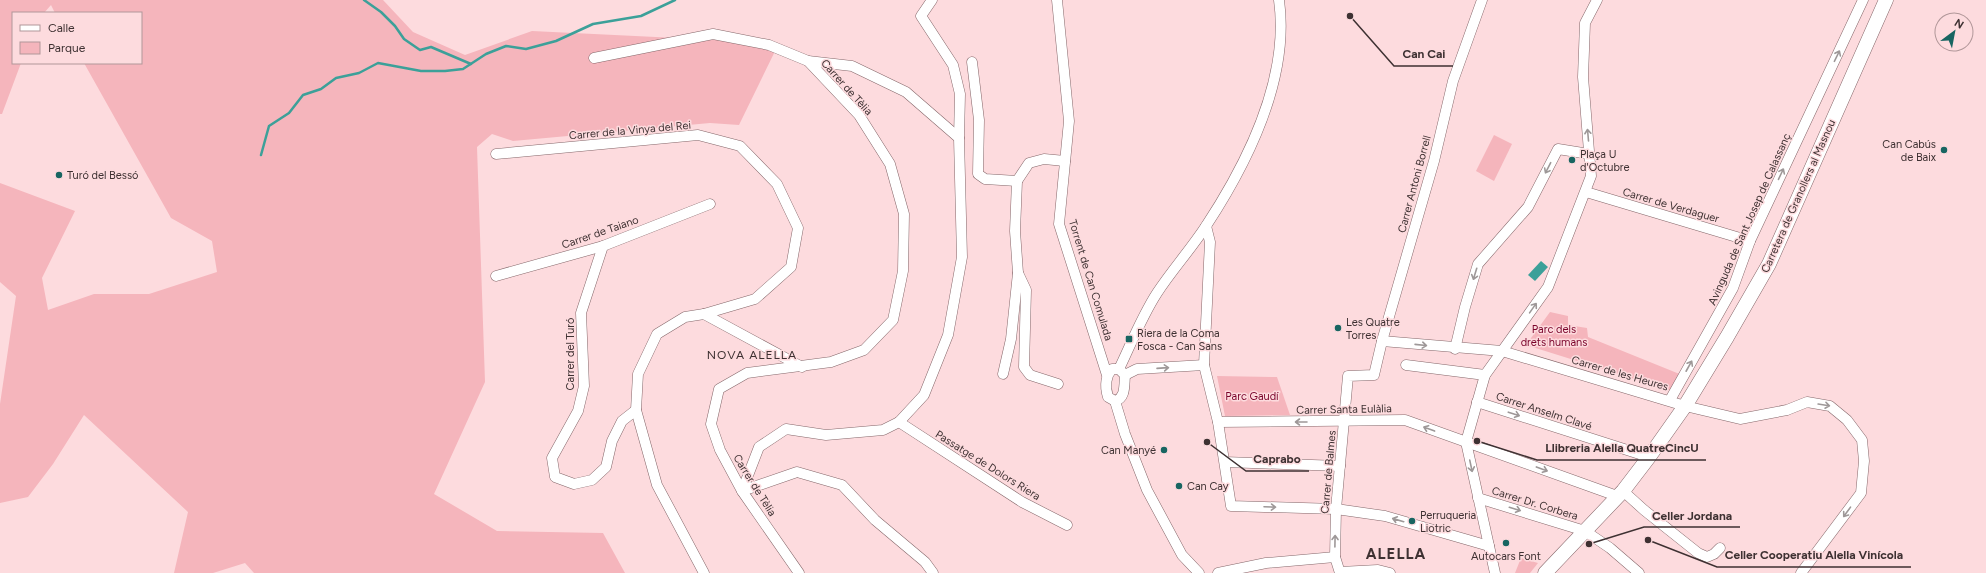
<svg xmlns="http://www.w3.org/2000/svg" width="1986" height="573" font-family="Figtree,sans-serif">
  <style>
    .green { fill: #f5b5bc }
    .water { fill: #3ca099 }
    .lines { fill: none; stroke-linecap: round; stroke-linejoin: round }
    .stream { stroke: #3ca099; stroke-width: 2.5 }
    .street-casing { stroke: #85676a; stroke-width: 11 }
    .secondary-casing { stroke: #85676a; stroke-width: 15 }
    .street { stroke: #fff; stroke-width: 10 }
    .secondary { stroke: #fff; stroke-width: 14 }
    .oneway { stroke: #9e9898 }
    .poi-dot { fill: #186561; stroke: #fddbde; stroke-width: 1.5 }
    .labels { text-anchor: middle; stroke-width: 3; stroke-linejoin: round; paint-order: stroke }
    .street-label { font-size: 11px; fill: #3e3132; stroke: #fddbde }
    .poi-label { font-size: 11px; fill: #3e3132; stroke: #fddbde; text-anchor: start }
    .park-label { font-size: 11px; fill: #7a042b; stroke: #fddbde }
    .neighbourhood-label { font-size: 12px; letter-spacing: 1px; fill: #3e3132; stroke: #fddbde }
    .district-label { font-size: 15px; font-weight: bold; letter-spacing: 1px; fill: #3e3132; stroke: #fddbde }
    .leader { fill: none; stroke: #3e3132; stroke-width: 1.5 }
    .callout-dot { fill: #3e3132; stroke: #fddbde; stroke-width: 1.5 }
    .callout-label { font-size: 12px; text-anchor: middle; font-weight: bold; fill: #3e3132; stroke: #fddbde; stroke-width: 3; stroke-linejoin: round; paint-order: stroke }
  </style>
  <rect width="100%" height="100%" fill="#fddbde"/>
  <!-- green -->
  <g class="green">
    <polygon points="0,0 383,0 413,32 465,55 532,31 779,43 739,125 710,123 513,141 492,134 477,147 485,382 434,494 497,531 603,533 625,573 254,573 245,563 213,573 174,573 188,512 84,415 53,464 28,497 0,503 0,404 16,296 0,282 0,183 75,211 42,278 48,310 94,294 149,294 217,272 212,241 171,218 84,63 141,63 141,13 55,13 51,5 44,13 13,13 13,63 21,63 2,114 0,114"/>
    <polygon points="1494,135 1512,144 1494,181 1476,171"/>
    <polygon points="1550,312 1568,316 1568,325 1587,328 1588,337 1682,375 1673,391 1526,345"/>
    <polygon points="1217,376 1277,377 1290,415 1225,416"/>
    <polygon points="1521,558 1538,563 1530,573 1515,573"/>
  </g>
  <!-- water -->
  <polygon class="water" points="1541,261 1548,267 1535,281 1528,275"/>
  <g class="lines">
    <!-- stream -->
    <g class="stream">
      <polyline points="364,0 381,12 395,26 404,39 420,50 431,47 471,64"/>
      <polyline points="261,155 269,126 289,113 303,95 321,89 336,78 359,73 378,63 421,71 445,71 463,69 486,54 506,46 526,49 556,41 593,24 641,16 675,0"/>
    </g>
    <!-- street casing -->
    <g class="street-casing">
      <g id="street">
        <polyline points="932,0 921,16 953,65 960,94 959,138"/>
        <polyline points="1057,0 1069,121 1059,224 1107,375"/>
        <polyline points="594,58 713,34 769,45 808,61 859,115 890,164 904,214 903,271 893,320 864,350 831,362 747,373 719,389 711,424 720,450 742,491 799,573"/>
        <polyline points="808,61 852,66 906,92 959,138 962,257 948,335 924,395 899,422 883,430 826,435 786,429 759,447 742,491 797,472 842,485 875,520 925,562 933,573"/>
        <polyline points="972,62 979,120 978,174 985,179 1017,181 1015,231 1018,273 1011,339 1003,374"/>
        <polyline points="496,154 698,135 740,146 777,184 798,228 791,267 755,299 704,314 685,317 657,334 638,374 636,410 657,485 704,573"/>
        <polyline points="1017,181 1029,163 1044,159 1065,161"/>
        <polyline points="1586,192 1750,241"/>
        <polyline points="1206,226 1210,242 1204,365 1218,422 1231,506 1336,509 1385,516 1489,546"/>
        <polyline points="603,246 581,313 584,386 578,411 552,458 555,477 574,484 592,480 606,467 612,441 622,421 636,410"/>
        <polyline points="1018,273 1026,290 1024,367 1030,375 1058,384"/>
        <polyline points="496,276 603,246 710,204"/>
        <polyline points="704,314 802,367"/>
        <polyline points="1382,341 1502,351 1685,406 1740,419 1787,410 1807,402 1830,406 1847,420 1862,440 1864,461 1861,493 1801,573"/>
        <polyline points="1455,349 1465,307 1478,264 1528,207 1558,149 1589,154"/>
        <polyline points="1406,365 1485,375"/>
        <path d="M1112,369H1119L1125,375C1124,385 1126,398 1115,401L1108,397C1105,387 1105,377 1112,369Z"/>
        <path d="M1119,369C1131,344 1142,316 1157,293C1172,270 1191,249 1206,226C1248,162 1290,79 1279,0"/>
        <polyline points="1125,375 1137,369 1204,365"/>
        <polyline points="1670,400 1733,288 1750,241 1863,0"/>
        <polyline points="1115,401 1125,434 1147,490 1182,555 1199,573"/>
        <polyline points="1477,402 1649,457"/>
        <polyline points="899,422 1022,502 1067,525"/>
        <polyline points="1218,422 1405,420 1617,496"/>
        <polyline points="1225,462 1340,466"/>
        <polyline points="1623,491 1644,510 1698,553 1707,557 1714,554 1720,548"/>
        <polyline points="1478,498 1585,531 1610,548 1639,573"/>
        <polyline points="1340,572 1378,570 1390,573"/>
        <polyline points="1218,573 1266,563 1335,557"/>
        <polyline points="1340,573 1335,557 1336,509 1348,376 1374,375 1382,341 1434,161 1453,81 1482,0"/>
        <polyline points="1495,573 1466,442 1485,375 1548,287 1591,176 1583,77 1585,23 1597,0"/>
      </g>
    </g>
    <!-- secondary casing -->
    <g class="secondary-casing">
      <polyline id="secondary" points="1545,573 1623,491 1649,457 1685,406 1727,337 1769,264 1886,0"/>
    </g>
    <!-- street -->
    <use href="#street" class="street"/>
    <!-- secondary -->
    <use href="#secondary" class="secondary"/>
  </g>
  <!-- one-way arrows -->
  <defs><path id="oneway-shaft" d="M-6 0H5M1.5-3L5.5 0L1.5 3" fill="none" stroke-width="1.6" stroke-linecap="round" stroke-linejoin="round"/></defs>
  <g class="oneway">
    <use href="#oneway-shaft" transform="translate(1837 56) rotate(-64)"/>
    <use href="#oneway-shaft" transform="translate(1588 135) rotate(-95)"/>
    <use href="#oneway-shaft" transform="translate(1548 168) rotate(117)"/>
    <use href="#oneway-shaft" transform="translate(1781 174) rotate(-65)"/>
    <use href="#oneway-shaft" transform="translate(1475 274) rotate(107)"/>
    <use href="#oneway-shaft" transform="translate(1533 308) rotate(-55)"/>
    <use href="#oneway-shaft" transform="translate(1421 345) rotate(6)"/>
    <use href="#oneway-shaft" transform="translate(1689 366) rotate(-61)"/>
    <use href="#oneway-shaft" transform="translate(1163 368) rotate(-4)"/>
    <use href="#oneway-shaft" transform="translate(1824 405) rotate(9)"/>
    <use href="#oneway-shaft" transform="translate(1514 414) rotate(18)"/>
    <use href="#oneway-shaft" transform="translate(1301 422) rotate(180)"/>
    <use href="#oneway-shaft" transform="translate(1429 429) rotate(-160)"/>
    <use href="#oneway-shaft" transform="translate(1471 466) rotate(78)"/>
    <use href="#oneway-shaft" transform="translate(1542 469) rotate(20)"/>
    <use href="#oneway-shaft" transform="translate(1270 507) rotate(2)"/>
    <use href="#oneway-shaft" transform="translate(1515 509) rotate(17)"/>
    <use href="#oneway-shaft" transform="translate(1847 512) rotate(126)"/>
    <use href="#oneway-shaft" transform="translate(1398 520) rotate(-164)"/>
    <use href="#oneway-shaft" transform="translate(1335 541) rotate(-89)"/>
  </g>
  <!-- markers -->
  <g class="poi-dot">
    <circle cx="1944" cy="150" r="4"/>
    <circle cx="1572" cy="160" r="4"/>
    <circle cx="59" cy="175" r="4"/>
    <circle cx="1338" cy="328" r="4"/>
    <rect x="1125" y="335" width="8" height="8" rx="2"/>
    <circle cx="1164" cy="450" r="4"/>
    <circle cx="1179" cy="486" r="4"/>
    <circle cx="1412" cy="521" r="4"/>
    <circle cx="1506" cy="543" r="4"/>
  </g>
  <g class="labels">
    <!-- street labels -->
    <g class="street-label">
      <text transform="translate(847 87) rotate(48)" y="4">Carrer de Tèlia</text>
      <text transform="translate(630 130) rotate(-5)" y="4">Carrer de la Vinya del Rei</text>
      <text transform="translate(1414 184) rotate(-75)" y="4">Carrer Antoni Borrell</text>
      <text transform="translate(1798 196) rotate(-66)" y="4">Carretera de Granollers al Masnou</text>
      <text transform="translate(1671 205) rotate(16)" y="4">Carrer de Verdaguer</text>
      <text transform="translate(1749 219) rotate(-66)" y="4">Avinguda de Sant Josep de Calassanç</text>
      <text transform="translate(600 232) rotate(-19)" y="4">Carrer de Taiano</text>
      <text transform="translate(1091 280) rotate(73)" y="4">Torrent de Can Comulada</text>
      <text transform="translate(570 354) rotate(-90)" y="4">Carrer del Turó</text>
      <text transform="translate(1620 373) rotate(16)" y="4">Carrer de les Heures</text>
      <text transform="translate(1344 409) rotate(-1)" y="4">Carrer Santa Eulàlia</text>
      <text transform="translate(1544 411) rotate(18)" y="4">Carrer Anselm Clavé</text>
      <text transform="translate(988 465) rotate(32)" y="4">Passatge de Dolors Riera</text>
      <text transform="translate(1328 472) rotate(-85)" y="4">Carrer de Balmes</text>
      <text transform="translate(755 485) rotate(58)" y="4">Carrer de Tèlia</text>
      <text transform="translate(1535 503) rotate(17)" y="4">Carrer Dr. Corbera</text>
    </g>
    <!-- poi labels -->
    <g class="poi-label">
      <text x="1936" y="148" text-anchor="end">Can Cabús<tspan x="1936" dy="13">de Baix</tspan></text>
      <text x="1580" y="158">Plaça U<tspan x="1580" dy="13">d'Octubre</tspan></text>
      <text x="67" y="179">Turó del Bessó</text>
      <text x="1346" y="326">Les Quatre<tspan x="1346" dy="13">Torres</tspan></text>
      <text x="1137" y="337">Riera de la Coma<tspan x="1137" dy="13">Fosca - Can Sans</tspan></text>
      <text x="1156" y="454" text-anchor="end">Can Manyé</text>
      <text x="1187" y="490">Can Cay</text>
      <text x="1420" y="519">Perruqueria<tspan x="1420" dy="13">Liotric</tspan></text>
      <text x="1506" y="560" text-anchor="middle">Autocars Font</text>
    </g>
    <!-- park labels -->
    <g class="park-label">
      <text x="1554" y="333">Parc dels<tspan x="1554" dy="13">drets humans</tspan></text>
      <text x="1252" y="400">Parc Gaudí</text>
    </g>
    <!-- neighbourhood labels -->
    <g class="neighbourhood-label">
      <text x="752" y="359">NOVA ALELLA</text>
    </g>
    <!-- district labels -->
    <g class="district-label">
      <text x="1396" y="559">ALELLA</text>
    </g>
  </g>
  <!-- callouts -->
  <path class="leader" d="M1350 16L1394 66H1453M1477 441L1537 460H1706M1207 442L1246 471H1309M1589 544L1644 527H1740M1648 540L1717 567H1911"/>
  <g class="callout-dot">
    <circle cx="1350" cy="16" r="4"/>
    <circle cx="1477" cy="441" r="4"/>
    <circle cx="1207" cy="442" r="4"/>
    <circle cx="1589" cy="544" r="4"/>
    <circle cx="1648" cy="540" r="4"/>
  </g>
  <g class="callout-label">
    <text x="1424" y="58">Can Cai</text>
    <text x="1622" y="452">Llibreria Alella QuatreCincU</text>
    <text x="1277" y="463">Caprabo</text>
    <text x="1692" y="520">Celler Jordana</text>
    <text x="1814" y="559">Celler Cooperatiu Alella Vinícola</text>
  </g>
  <!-- legend -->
  <rect x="12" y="12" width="130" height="52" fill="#fddbde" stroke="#b19799"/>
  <rect x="20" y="25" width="20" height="6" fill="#ffffff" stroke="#b19799"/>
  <text x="48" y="32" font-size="12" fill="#3e3132">Calle</text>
  <rect x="20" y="42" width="20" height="12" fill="#f5b5bc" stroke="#b19799"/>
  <text x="48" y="52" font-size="12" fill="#3e3132">Parque</text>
  <!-- north arrow -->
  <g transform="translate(1954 32) rotate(32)"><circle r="19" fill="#fddbde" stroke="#b19799"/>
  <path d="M0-3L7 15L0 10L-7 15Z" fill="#186561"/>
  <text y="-6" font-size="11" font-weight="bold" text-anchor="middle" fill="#3e3132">N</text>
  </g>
</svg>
